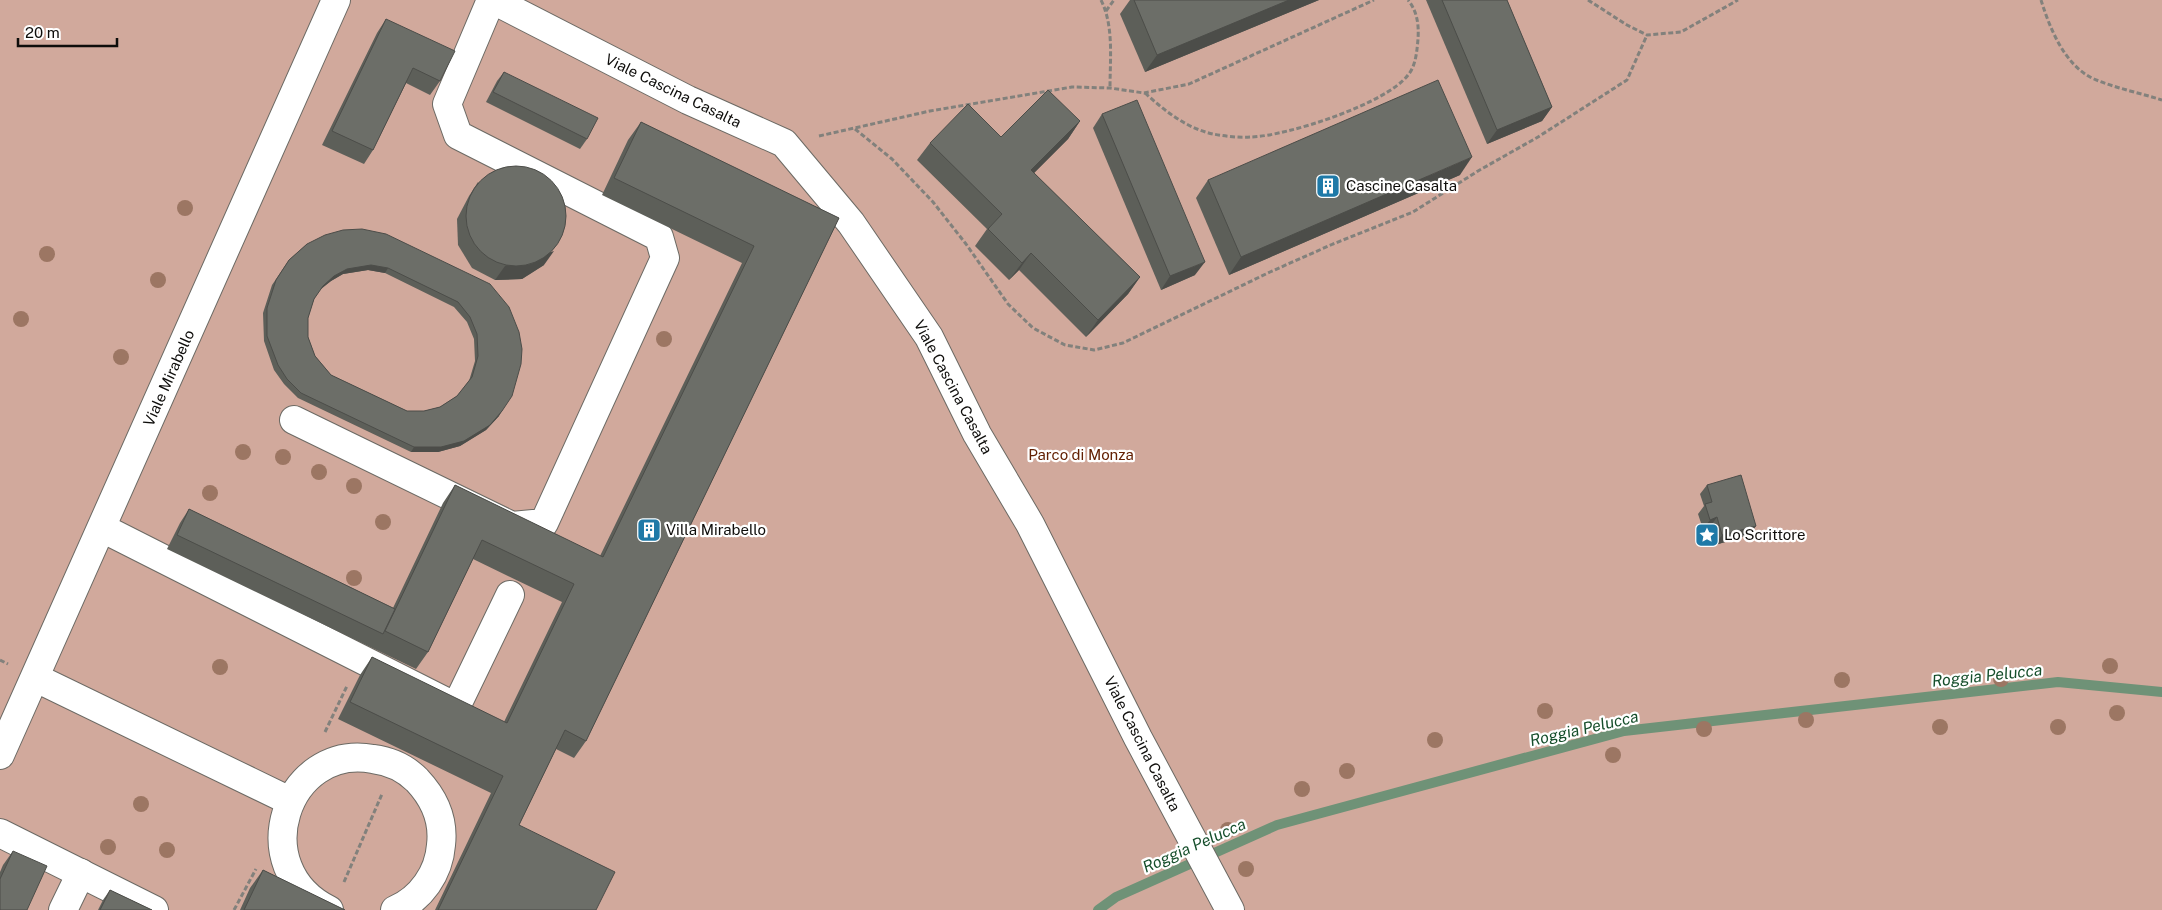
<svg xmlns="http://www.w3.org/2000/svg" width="2162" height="910" font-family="'Public Sans',sans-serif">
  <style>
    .green { fill: #d1a99c }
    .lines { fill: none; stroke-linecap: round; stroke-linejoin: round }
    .stream { stroke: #6f9277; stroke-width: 10 }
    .minor-casing { stroke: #6c6a64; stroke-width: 30 }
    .path { stroke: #82817c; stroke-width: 3; stroke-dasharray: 5 2.5; stroke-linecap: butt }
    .minor { stroke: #fff; stroke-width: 28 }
    .tree { fill: #9c7663 }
    .wall { fill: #5d5f59; fill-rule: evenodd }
    .shaded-wall { fill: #4c4d49 }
    .building { fill: #6c6e68; stroke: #4c4d49; fill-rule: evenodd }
    .labels { text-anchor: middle; stroke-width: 4.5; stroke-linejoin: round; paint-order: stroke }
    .street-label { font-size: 15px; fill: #0e0d0b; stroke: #fff }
    .poi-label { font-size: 15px; fill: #0e0d0b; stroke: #fff; text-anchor: start }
    .park-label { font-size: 15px; fill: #632003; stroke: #fff }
    .water-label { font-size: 16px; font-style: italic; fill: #154e2b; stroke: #fff }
  </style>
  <rect width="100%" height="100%" fill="#e1e0d8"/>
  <!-- green -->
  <rect class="green" x="0" y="0" width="2162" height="910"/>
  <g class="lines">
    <!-- stream -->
    <polyline class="stream" points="1098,910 1116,897 1277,825 1624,731 2058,682 2162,692"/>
    <!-- minor casing -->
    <g class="minor-casing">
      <g id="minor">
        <polyline points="493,0 688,100 784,143 851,223 929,337 977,434 1030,524 1138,738 1230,910"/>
        <polyline points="294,420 512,526 544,523 665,258 659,237 458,135 447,104 491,0"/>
        <polyline points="102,528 456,707 510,595"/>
        <polyline points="36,678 290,801"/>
        <polyline points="0,755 336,0"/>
        <polyline points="0,833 154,910"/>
        <polyline points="63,910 81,873"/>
        <path d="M329,910C244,868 286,743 373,759C389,761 405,768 417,780C434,798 444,820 441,845C439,873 421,899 395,910"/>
      </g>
    </g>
    <!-- path -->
    <g class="path">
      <path d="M1101,0C1114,26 1110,59 1110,88"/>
      <polyline points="1588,0 1627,25 1647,35 1681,32 1738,0"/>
      <path d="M2041,0C2050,29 2065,66 2094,79C2115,88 2140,93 2162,100"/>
      <polyline points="1106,11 1114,0"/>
      <path d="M1145,93C1165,111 1186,128 1213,134C1224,136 1239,138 1251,137C1287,136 1386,104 1408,75C1416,66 1417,50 1418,39C1419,24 1417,11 1408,0"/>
      <polyline points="855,129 892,159 933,202 966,244 1008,304 1033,328 1065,345 1094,350 1123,343 1270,272 1333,244 1413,212 1478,171 1538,137 1627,80 1647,35"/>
      <polyline points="819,136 930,111 1072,87 1110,88 1144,93 1189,84 1374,0"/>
      <polyline points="0,660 8,664"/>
      <polyline points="325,732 347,686"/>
      <polyline points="344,882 382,794"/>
      <polyline points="234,910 256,869"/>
    </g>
    <!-- minor -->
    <use href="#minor" class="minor"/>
  </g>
  <!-- trees -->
  <g class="tree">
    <circle cx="185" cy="208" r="8"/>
    <circle cx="47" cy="254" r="8"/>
    <circle cx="158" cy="280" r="8"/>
    <circle cx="21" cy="319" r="8"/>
    <circle cx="664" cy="339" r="8"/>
    <circle cx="121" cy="357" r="8"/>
    <circle cx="243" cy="452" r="8"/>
    <circle cx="283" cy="457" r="8"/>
    <circle cx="319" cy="472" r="8"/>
    <circle cx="354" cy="486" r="8"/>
    <circle cx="210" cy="493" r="8"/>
    <circle cx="383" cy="522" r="8"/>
    <circle cx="354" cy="578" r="8"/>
    <circle cx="2110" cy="666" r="8"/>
    <circle cx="220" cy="667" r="8"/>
    <circle cx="2001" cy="679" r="8"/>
    <circle cx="1842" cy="680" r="8"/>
    <circle cx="1545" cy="711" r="8"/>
    <circle cx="2117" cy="713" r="8"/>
    <circle cx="1806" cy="720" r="8"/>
    <circle cx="1940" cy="727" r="8"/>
    <circle cx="2058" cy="727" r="8"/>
    <circle cx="1704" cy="729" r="8"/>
    <circle cx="1435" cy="740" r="8"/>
    <circle cx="1613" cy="755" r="8"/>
    <circle cx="1347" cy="771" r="8"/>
    <circle cx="1302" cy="789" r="8"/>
    <circle cx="141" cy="804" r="8"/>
    <circle cx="1228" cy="830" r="8"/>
    <circle cx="108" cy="847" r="8"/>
    <circle cx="167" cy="850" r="8"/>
    <circle cx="1246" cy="869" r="8"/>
  </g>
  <!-- wall -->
  <g class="wall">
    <polygon points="1130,0 1319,0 1145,72 1120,14"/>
    <polygon points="1426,0 1507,0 1552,107 1542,121 1487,144"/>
    <polygon points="386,19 440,81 430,95 406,83 373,150 364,164 322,145 377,33"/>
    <polygon points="504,72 587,139 580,149 486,102 497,81"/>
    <polygon points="1102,114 1195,275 1161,290 1093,128"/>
    <polygon points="1080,121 1068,139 1034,173 1140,277 1128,294 1086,337 1019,270 1009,280 975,246 987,229 917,160 930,143 1001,137"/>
    <polygon points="641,122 839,218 586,741 574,758 556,749 519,825 596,910 435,910 491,793 338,719 360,675 372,657 504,722 562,602 473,559 428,652 416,669 167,549 180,523 189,509 393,608 443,503 455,485 600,556 742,263 602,195 628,140"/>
    <polygon points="1460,175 1229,275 1196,198 1208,180"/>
    <polygon points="478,182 544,265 522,279 495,280 472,268 458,245 457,219 469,196"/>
    <path d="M307,244L490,284L499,416L486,430L460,446L438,452H411L298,398L284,384L274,370L264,341L263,313L272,285L289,260ZM368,270L385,273L454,307L467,322L474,339L475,361L469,381L457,396L440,407L424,411H407L331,375L315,356L308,337V318L314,299L320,290L331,281L343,274Z"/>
    <polygon points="1707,485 1756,526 1749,535 1715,545 1710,527 1703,529 1698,514 1704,506 1700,494"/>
    <polygon points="13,851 0,910 0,872 3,865"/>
    <polygon points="263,870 345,910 240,910 250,888"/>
    <polygon points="110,890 152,910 98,910 103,900"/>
  </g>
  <!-- shaded-wall -->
  <g class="shaded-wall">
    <polygon points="1289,0 1319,0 1145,72 1157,55"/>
    <polygon points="1552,107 1542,121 1487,144 1497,130"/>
    <polygon points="1080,121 1068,139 1019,188 1031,170"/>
    <polygon points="1472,157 1460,175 1229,275 1241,257"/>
    <polygon points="554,251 544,265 522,279 495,280 505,266"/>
    <polygon points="1031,253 1019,270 1009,280 1022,263"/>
    <polygon points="1205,262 1195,275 1161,290 1170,276"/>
    <polygon points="371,265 388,268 385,273 368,270 343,274 331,281 319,290 323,286 334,276 347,269"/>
    <polygon points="1140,277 1128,294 1086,337 1098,320"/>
    <polygon points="502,411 499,416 486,430 460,446 438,452 411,452 414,447"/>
    <polygon points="1717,517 1710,527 1703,529 1710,520"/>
    <polygon points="1756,526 1749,535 1715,545 1722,535"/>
  </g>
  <!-- building -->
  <g class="building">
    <polygon points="1134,0 1289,0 1157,55"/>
    <polygon points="1442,0 1507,0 1552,107 1497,130"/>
    <polygon points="386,19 455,51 440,81 413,68 373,150 332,131"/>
    <polygon points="504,72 598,118 587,139 493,92"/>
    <polygon points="1438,80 1472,157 1241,257 1208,180"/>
    <polygon points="1048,90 1080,121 1031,170 1140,277 1098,320 1031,253 1022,263 988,229 1002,214 930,143 968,104 1001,137"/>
    <polygon points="1137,100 1205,262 1170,276 1102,114"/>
    <polygon points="641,122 839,218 586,741 565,730 519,825 615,872 596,910 438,910 503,776 350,702 372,657 507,723 574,584 482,540 428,652 385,631 455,485 603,557 754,246 614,178"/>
    <circle cx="516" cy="216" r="50"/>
    <path d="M362,229L386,234L490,284L509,307L519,332L522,349L521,364L512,396L502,411L490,425L464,441L441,447H414L301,393L287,379L278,365L267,336V308L276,280L289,260L307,244L325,235L343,230ZM371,265L388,268L458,302L470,317L477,334L478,356L472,377L457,396L440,407L424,411H407L331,375L315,356L308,337V318L314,299L323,286L334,276L347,269Z"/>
    <polygon points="1741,475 1756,526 1722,535 1717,517 1710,520 1705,504 1712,502 1707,485"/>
    <polygon points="189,509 395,609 383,634 177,535"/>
    <polygon points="13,851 47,866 27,910 0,910 0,879"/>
    <polygon points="263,870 345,910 244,910"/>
    <polygon points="110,890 152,910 100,910"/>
  </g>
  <!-- icons -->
  <defs>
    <g id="building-square" transform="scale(1.25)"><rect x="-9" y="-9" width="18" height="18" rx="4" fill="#1e79a7" stroke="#fff"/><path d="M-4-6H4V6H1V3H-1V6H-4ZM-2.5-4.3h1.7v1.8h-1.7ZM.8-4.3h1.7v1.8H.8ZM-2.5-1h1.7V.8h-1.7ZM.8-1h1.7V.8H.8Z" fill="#fff"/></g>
    <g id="sight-square" transform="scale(1.25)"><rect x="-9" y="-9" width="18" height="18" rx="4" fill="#1e79a7" stroke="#fff"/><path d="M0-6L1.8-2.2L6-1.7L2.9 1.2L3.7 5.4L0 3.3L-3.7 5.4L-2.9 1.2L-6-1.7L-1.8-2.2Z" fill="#fff"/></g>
  </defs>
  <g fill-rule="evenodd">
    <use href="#building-square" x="1328" y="186"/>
    <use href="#building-square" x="649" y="530"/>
    <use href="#sight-square" x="1707" y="535"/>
  </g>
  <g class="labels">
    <!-- street labels -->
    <g class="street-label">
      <text transform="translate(673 91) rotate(26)" y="5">Viale Cascina Casalta</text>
      <text transform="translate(169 378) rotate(-66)" y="5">Viale Mirabello</text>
      <text transform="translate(953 387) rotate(62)" y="5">Viale Cascina Casalta</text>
      <text transform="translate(1142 744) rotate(63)" y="5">Viale Cascina Casalta</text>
    </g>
    <!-- poi labels -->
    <g class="poi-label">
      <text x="1346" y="191">Cascine Casalta</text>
      <text x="666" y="535">Villa Mirabello</text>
      <text x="1724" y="540">Lo Scrittore</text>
    </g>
    <!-- park labels -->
    <g class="park-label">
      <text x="1081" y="460">Parco di Monza</text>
    </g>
    <!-- water labels -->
    <g class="water-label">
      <text transform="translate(1987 675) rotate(-6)" y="6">Roggia Pelucca</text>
      <text transform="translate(1584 728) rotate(-13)" y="6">Roggia Pelucca</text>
      <text transform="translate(1194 845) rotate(-24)" y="6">Roggia Pelucca</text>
    </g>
  </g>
  <!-- scale -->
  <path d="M18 38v8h99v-8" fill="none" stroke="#0e0d0b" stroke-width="2.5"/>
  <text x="25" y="38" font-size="15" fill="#0e0d0b" stroke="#ffffff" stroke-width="4" paint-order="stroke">20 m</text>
</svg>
